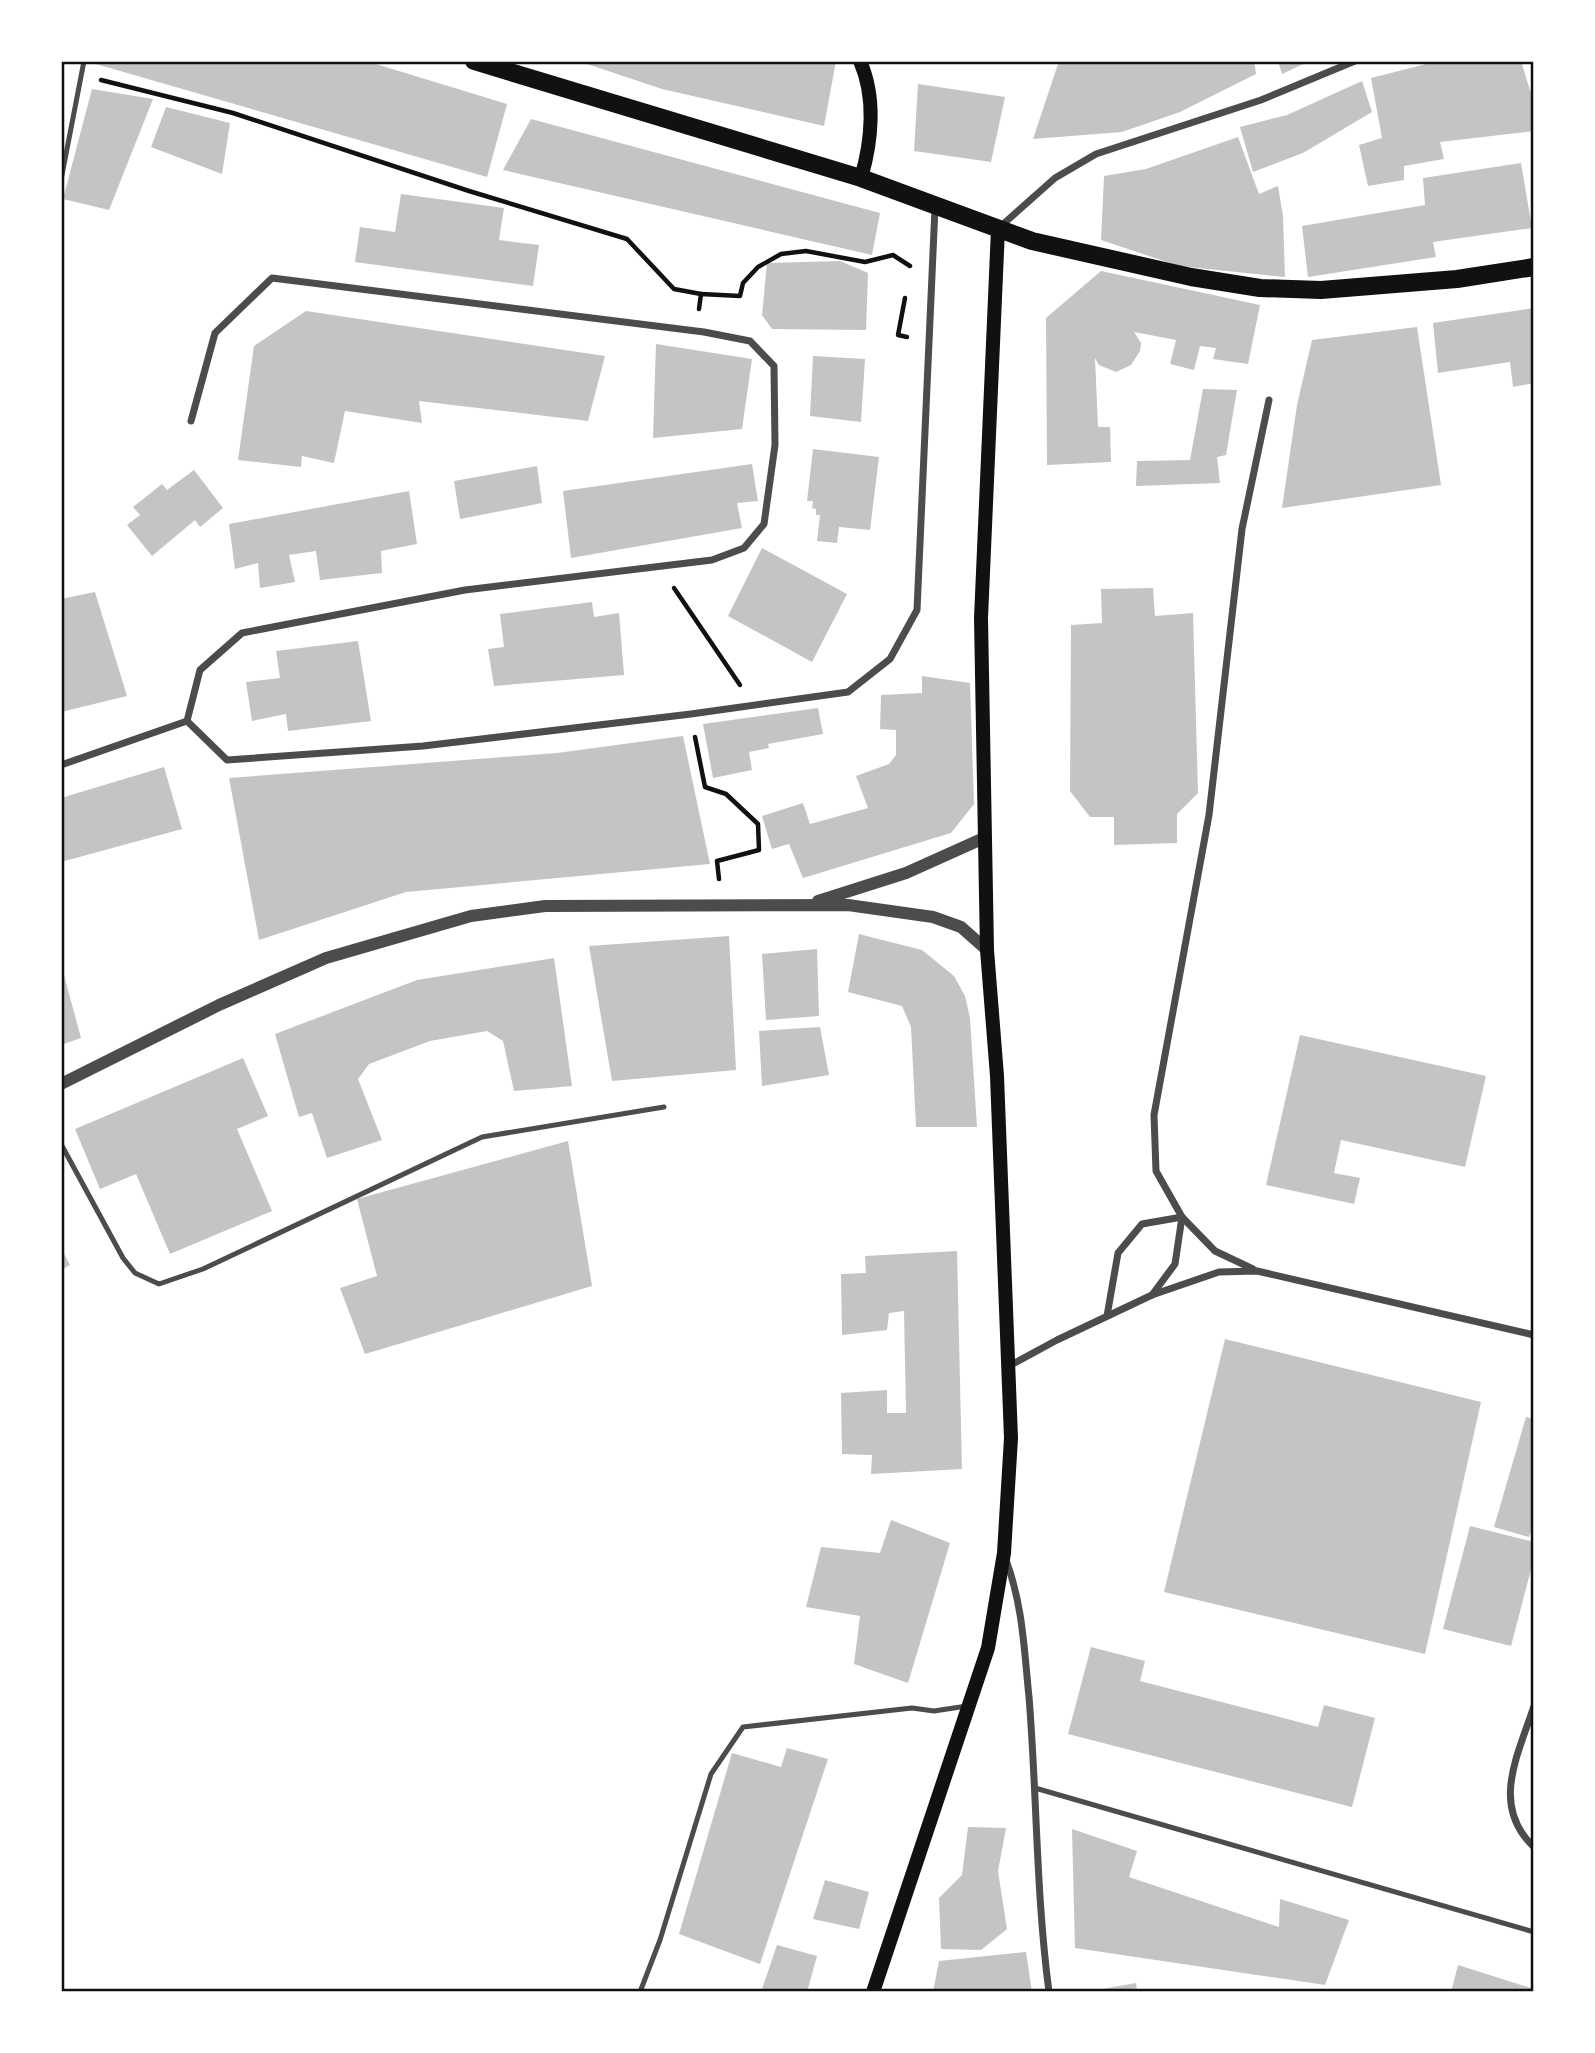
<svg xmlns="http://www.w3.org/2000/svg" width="1595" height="2053" font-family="'IBM Plex Serif',serif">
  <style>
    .building { fill: #c4c4c4 }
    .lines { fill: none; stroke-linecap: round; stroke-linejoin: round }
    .path { stroke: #111; stroke-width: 4.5 }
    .service { stroke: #4c4c4c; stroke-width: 5 }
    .minor { stroke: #4c4c4c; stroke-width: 7 }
    .tertiary { stroke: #4c4c4c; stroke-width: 12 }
    .secondary { stroke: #111; stroke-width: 14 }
    .primary { stroke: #111; stroke-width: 18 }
    .neatline { fill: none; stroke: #111; stroke-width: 2.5 }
  </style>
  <rect width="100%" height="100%" fill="#fff"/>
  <!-- building -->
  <g class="building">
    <polygon points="366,61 507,104 487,177 89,62"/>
    <polygon points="578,61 836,61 824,126 662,89"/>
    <polygon points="1059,61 1254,61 1256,74 1180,112 1122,132 1033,139"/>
    <polygon points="1278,61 1310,61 1282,74"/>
    <polygon points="1438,61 1521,61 1534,103 1534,131 1440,142 1444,159 1404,166 1404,180 1368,186 1359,145 1382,138 1371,78"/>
    <polygon points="1362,81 1372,112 1303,153 1253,172 1240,127 1287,115"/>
    <polygon points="918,84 1005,97 991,162 914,151"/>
    <polygon points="92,89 153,99 109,210 63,199"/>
    <polygon points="166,107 230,123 222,174 151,147"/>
    <polygon points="531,119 880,213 872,255 503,170"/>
    <polygon points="1238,137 1259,194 1278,186 1283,216 1285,277 1179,266 1101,240 1104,176 1146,169"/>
    <polygon points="1521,163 1532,228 1433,242 1436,257 1308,277 1302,226 1425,205 1423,178"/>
    <polygon points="401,194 504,208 499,240 539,245 533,286 355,262 360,227 395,232"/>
    <polygon points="840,261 868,273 866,330 772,329 762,315 767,263"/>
    <polygon points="1101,271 1260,305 1248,364 1213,359 1216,348 1200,346 1194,370 1170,364 1176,340 1134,332 1141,343 1140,351 1131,365 1116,372 1099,365 1095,358 1098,427 1110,427 1111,462 1047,465 1046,318"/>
    <polygon points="1534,308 1534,383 1513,387 1510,362 1438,373 1433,323"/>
    <polygon points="306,311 605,356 588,421 419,401 422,423 345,411 334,463 302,456 301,467 238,460 254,346"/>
    <polygon points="1417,327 1441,485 1282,508 1297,405 1312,340"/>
    <polygon points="656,344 752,359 742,429 653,438"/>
    <polygon points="813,356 865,359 861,422 810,416"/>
    <polygon points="1203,389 1237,390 1226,455 1217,457 1220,483 1136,486 1137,461 1190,460"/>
    <polygon points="813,449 879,457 870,530 839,527 837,543 817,541 820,515 816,515 816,509 812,508 813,501 807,501"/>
    <polygon points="752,464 758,501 737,503 742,528 571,558 563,491"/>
    <polygon points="537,466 542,503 460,519 454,481"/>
    <polygon points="194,470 223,508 200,527 195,520 152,556 127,525 140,515 133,507 162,484 167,490"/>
    <polygon points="409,491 417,544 381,551 382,573 320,580 316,551 289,555 295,582 260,588 258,563 235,569 229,524"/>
    <polygon points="762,548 847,594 812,662 728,616"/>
    <polygon points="1153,588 1155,616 1193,613 1198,793 1177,814 1177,843 1114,845 1114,817 1090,817 1070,791 1071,625 1102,623 1101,589"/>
    <polygon points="95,592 127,696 61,712 61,599"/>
    <polygon points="592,602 594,617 619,613 624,675 494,686 488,649 504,647 500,614"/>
    <polygon points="358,641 371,721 288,731 286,714 252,721 246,682 280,678 276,651"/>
    <polygon points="922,676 970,683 974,804 951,833 803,878 789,844 772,849 762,816 803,803 810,824 868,808 856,776 889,764 896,755 896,730 880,729 881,695 922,693"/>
    <polygon points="818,708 823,734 768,744 769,748 749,752 752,770 713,778 703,724"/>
    <polygon points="683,736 710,864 406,892 259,940 229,778 557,753"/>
    <polygon points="164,767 182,829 61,862 61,798"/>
    <polygon points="859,934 922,950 954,976 965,996 970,1018 977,1127 916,1127 911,1027 902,1006 848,992"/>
    <polygon points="729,936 736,1070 612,1081 589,946"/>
    <polygon points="817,949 819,1016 766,1020 762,954"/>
    <polygon points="554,958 572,1086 514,1091 503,1041 487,1031 430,1041 369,1064 358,1079 382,1140 327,1158 312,1113 299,1117 275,1034 417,980"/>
    <polygon points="61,964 81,1038 61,1045"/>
    <polygon points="820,1027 829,1075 762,1086 759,1031"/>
    <polygon points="1300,1035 1486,1076 1465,1167 1341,1140 1334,1173 1360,1178 1354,1204 1266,1185"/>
    <polygon points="243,1058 268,1116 237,1129 272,1211 170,1254 136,1174 100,1189 75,1129"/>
    <polygon points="568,1141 592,1286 365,1354 340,1288 377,1276 357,1199"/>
    <polygon points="61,1248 70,1265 61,1270"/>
    <polygon points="957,1251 962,1469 871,1474 872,1455 842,1454 841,1393 887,1390 887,1413 906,1413 904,1311 889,1313 887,1330 842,1335 841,1274 866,1273 865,1256"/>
    <polygon points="1225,1339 1481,1402 1425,1654 1164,1592"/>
    <polygon points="1526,1417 1534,1419 1534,1521 1529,1537 1494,1527"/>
    <polygon points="891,1520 950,1543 908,1683 854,1664 860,1616 806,1607 821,1547 880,1553"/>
    <polygon points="1470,1526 1534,1542 1534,1558 1511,1646 1443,1629"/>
    <polygon points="1091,1647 1145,1661 1140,1681 1318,1727 1324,1705 1375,1718 1352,1807 1068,1734"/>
    <polygon points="787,1748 828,1759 760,1964 679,1934 732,1753 781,1767"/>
    <polygon points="968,1827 1006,1828 998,1871 1007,1929 981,1950 941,1949 939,1898 962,1875"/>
    <polygon points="1072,1829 1137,1851 1129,1877 1279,1927 1280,1899 1349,1920 1325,1985 1075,1948"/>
    <polygon points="825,1880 869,1892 859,1929 813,1919"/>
    <polygon points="777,1945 817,1956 807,1992 761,1992"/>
    <polygon points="1026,1952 1032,1992 933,1992 939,1961"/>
    <polygon points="1458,1965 1534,1989 1534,1992 1451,1992"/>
    <polygon points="1136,1983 1137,1992 1097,1992 1097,1990"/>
  </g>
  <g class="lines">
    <!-- path -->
    <g class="path">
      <polyline points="101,80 233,113 469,191 627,239 674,289 701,294"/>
      <polyline points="905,298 898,335 907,337"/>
      <polyline points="699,309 701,294 740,296 743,283 758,267 781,254 806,251 865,262 893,255 910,266"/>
      <polyline points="674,588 740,685"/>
      <polyline points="695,737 705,787 726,794 758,824 759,850 717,861 719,879"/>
    </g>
    <!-- service -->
    <g class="service">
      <polyline points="61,180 84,61"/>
      <polyline points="61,1144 123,1258 135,1273 159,1284 203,1269 482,1137 664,1107"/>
      <polyline points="1035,1788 1534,1932"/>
      <polyline points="640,1992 660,1940 711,1774 743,1727 912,1708 934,1711 967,1706"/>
    </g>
    <!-- minor -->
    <g class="minor">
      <polyline points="1001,226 1055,178 1096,154 1261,100 1355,61"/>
      <polyline points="191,421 215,333 272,278 704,332 750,341 774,366 775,445 764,524 744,548 712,560 465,590 242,633 200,670 187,721 227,760 423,746 691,714 848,692 890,659 917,610 935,208"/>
      <polyline points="61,765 187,721"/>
      <polyline points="1152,1295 1175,1264 1182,1217 1156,1171 1154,1115 1209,815 1242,529 1269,400"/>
      <polyline points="1107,1316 1118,1253 1142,1224 1182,1217 1215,1251 1253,1269"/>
      <polyline points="1009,1366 1057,1340 1152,1295 1219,1272 1257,1271 1534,1335"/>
      <path d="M1006,1560C1023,1606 1024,1649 1029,1697C1037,1795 1036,1894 1049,1992"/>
      <path d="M1534,1706C1518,1755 1490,1806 1534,1847"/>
    </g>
    <!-- tertiary -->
    <g class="tertiary">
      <polyline points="818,901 906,873 984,838"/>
      <polyline points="61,1084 219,1005 326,958 471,916 545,906 848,905 933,917 961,927 987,950"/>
    </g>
    <!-- secondary -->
    <g class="secondary">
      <path d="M860,61C876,97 872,141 861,178"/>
      <polyline points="873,1992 988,1648 1004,1553 1011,1438 997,1076 987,950 981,618 998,229"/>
    </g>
    <!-- primary -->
    <polyline class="primary" points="474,61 861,178 1032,241 1191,277 1260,288 1321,290 1457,279 1534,267"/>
  </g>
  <!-- border -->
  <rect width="1595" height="2053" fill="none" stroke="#ffffff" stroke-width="126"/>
  <rect x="63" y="63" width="1469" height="1927" class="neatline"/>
</svg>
